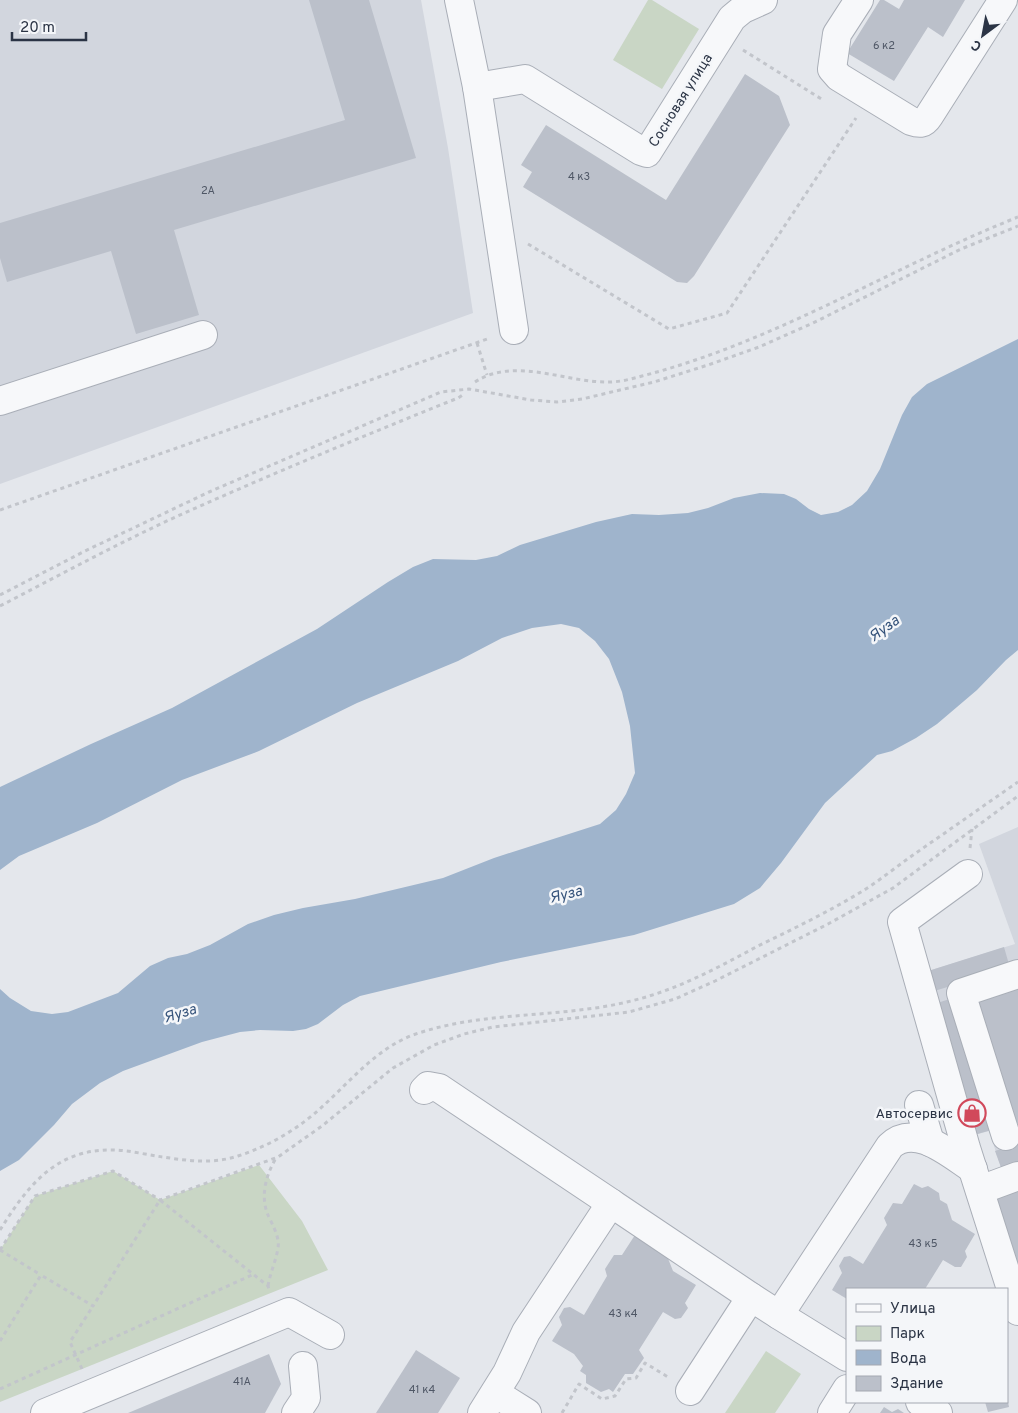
<svg xmlns="http://www.w3.org/2000/svg" width="1018" height="1413" font-family="Overpass,sans-serif">
  <style>
    .built { fill: #d2d6de }
    .green { fill: #c9d6c5 }
    .water { fill: #9fb4cc }
    .building { fill: #bbc0ca }
    .lines { fill: none; stroke-linecap: round; stroke-linejoin: round }
    .minor-casing { stroke: #a9aeb7; stroke-width: 30 }
    .path { stroke: #c2c5cb; stroke-width: 3; stroke-dasharray: 4 4; stroke-linecap: butt }
    .minor { stroke: #f7f8fa; stroke-width: 28 }
    .labels { text-anchor: middle; stroke-width: 5; stroke-linejoin: round; paint-order: stroke }
    .number-label { font-size: 11px; fill: #4f5766 }
    .street-label { font-size: 14px; fill: #2b3445; stroke: #f4f6f9 }
    .poi-label { font-size: 14px; fill: #2b3445; stroke: #f4f6f9; text-anchor: end }
    .water-label { font-size: 15px; font-style: italic; fill: #34527a; stroke: #f4f6f9 }
  </style>
  <rect width="100%" height="100%" fill="#e4e7ec"/>
  <!-- built -->
  <g class="built">
    <polygon points="0,0 421,0 448,148 473,313 0,484"/>
    <polygon points="1018,827 1018,1268 1003,1173 989,1131 974,1135 925,972 1015,944 979,844"/>
  </g>
  <!-- green -->
  <g class="green">
    <polygon points="648,0 652,0 699,29 662,89 613,60"/>
    <polygon points="259,1165 302,1221 328,1270 0,1402 0,1250 35,1196 113,1171 160,1200"/>
    <polygon points="766,1351 801,1374 775,1413 725,1413"/>
  </g>
  <!-- water -->
  <polygon class="water" points="1018,339 1018,650 1006,660 977,690 937,724 916,738 892,751 877,755 825,803 781,863 760,888 734,904 634,935 501,962 360,996 343,1005 318,1024 306,1029 293,1031 260,1030 240,1032 202,1042 123,1071 100,1083 72,1104 54,1125 19,1160 0,1171 0,989 10,998 31,1011 52,1014 68,1012 118,993 150,966 168,958 187,954 210,945 248,924 274,915 303,908 355,899 443,878 494,858 600,824 616,810 626,794 635,773 630,726 622,692 609,659 595,641 579,628 561,624 532,628 502,638 458,661 357,703 259,751 182,780 97,823 19,856 0,870 0,787 91,744 172,708 317,629 388,582 413,567 433,559 476,560 497,556 520,545 596,522 632,514 659,515 688,513 708,508 734,498 760,493 784,494 796,499 809,509 821,515 838,512 852,505 867,491 880,469 902,415 912,397 927,384"/>
  <!-- building -->
  <g class="building">
    <polygon points="309,0 369,0 416,158 174,230 199,315 136,334 111,251 7,282 0,258 0,223 345,120"/>
    <polygon points="880,0 884,0 899,9 904,0 965,0 943,37 928,27 894,81 847,53"/>
    <polygon points="745,74 779,96 790,125 694,276 687,283 677,282 523,187 532,172 521,165 546,125 666,200"/>
    <polygon points="1004,947 1010,968 931,992 925,972"/>
    <polygon points="1018,986 1018,1123 1015,1124 974,1001"/>
    <polygon points="956,997 995,1129 974,1135 934,1004"/>
    <polygon points="1018,1143 1018,1168 1003,1173 995,1151"/>
    <polygon points="914,1184 922,1188 928,1186 939,1193 940,1200 947,1204 952,1220 975,1234 965,1251 967,1257 961,1267 955,1267 943,1260 925,1289 847,1289 847,1299 832,1290 842,1273 839,1266 844,1257 850,1256 863,1264 887,1225 884,1218 893,1203 902,1204"/>
    <polygon points="1018,1185 1018,1267 992,1194"/>
    <polygon points="635,1235 667,1256 673,1271 696,1285 685,1303 688,1308 681,1318 675,1319 663,1312 639,1350 644,1358 633,1374 625,1374 613,1392 609,1389 601,1392 586,1383 586,1375 580,1371 583,1366 574,1354 552,1341 562,1325 559,1317 564,1308 570,1307 584,1315 607,1276 605,1269 614,1255 622,1255"/>
    <polygon points="416,1350 460,1378 438,1413 376,1413"/>
    <polygon points="269,1354 281,1384 265,1413 128,1413"/>
    <polygon points="985,1402 1008,1402 1009,1407 988,1412"/>
    <polygon points="884,1407 892,1412 898,1409 904,1413 880,1413"/>
  </g>
  <g class="lines">
    <!-- minor casing -->
    <g class="minor-casing">
      <g id="minor">
        <polyline points="459,0 477,87 514,330"/>
        <path d="M859,0L837,34L832,69L839,77L911,121C920,124 924,124 929,116L1003,0"/>
        <polyline points="477,87 525,79 641,151 647,153 732,18 743,9 763,0"/>
        <polyline points="0,401 203,335"/>
        <polyline points="968,874 902,922 966,1148 1018,1311"/>
        <polyline points="424,1090 428,1086 439,1088 611,1203"/>
        <polyline points="919,1105 930,1142"/>
        <polyline points="1006,1136 961,993 1018,974"/>
        <polyline points="980,1190 1018,1176"/>
        <polyline points="779,1315 847,1357"/>
        <path d="M690,1391L751,1297L779,1315L890,1146C915,1122 951,1155 973,1169"/>
        <polyline points="495,1393 527,1413"/>
        <polyline points="920,1402 938,1413"/>
        <polyline points="45,1413 289,1312 330,1335"/>
        <polyline points="296,1413 306,1398 303,1366"/>
        <polyline points="482,1413 507,1373 526,1332 611,1203 751,1297"/>
        <polyline points="832,1413 847,1389"/>
      </g>
    </g>
    <!-- path -->
    <g class="path">
      <polyline points="743,50 823,100"/>
      <polyline points="528,244 669,329 727,313 856,118"/>
      <polyline points="477,343 487,375"/>
      <path d="M475,382C515,356 565,383 609,382C620,382 631,379 642,376C775,342 892,267 1018,217"/>
      <polyline points="0,510 490,338"/>
      <polyline points="0,595 85,551 209,492 441,392 469,389 531,400 557,402 582,399 654,382 708,365 759,347 813,323 961,249 1018,226"/>
      <path d="M0,606C56,577 111,547 169,520C264,477 361,437 458,398L464,394"/>
      <polyline points="970,848 972,829"/>
      <path d="M0,1230C27,1187 55,1149 112,1150C129,1150 147,1155 163,1157C188,1161 214,1164 238,1156C266,1147 291,1133 314,1114C346,1087 373,1050 413,1035C483,1010 560,1019 631,1001C677,990 717,968 758,946C793,929 828,912 861,892C879,881 896,867 913,855C948,831 983,806 1018,782"/>
      <polyline points="0,1250 35,1196 113,1171 160,1200 278,1157 322,1126 393,1068 434,1045 464,1034 493,1027 629,1012 675,999 715,981 828,924 893,888 1018,796"/>
      <polyline points="0,1250 41,1275"/>
      <path d="M268,1286C270,1273 276,1261 278,1248C280,1237 272,1224 268,1215C260,1196 266,1175 276,1158"/>
      <polyline points="0,1341 41,1275 93,1306 160,1200 268,1286 270,1292"/>
      <polyline points="82,1369 70,1342 93,1306"/>
      <polyline points="0,1389 252,1275"/>
      <polyline points="562,1413 579,1384 602,1399 615,1396 626,1379 636,1378 645,1363 668,1377"/>
    </g>
    <!-- minor -->
    <use href="#minor" class="minor"/>
  </g>
  <!-- icons -->
  <defs>
    <g id="shop-ring" transform="scale(1.4375)"><circle r="9.5" fill="#f4f6f9" stroke="#d1495b" stroke-width="1.5"/><path d="M-5-2.5h2.3a2.7 3.5 0 0 1 5.4 0H5L5.5 6h-11ZM-1.5-2.5h3a1.5 2.3 0 0 0-3 0Z" fill="#d1495b"/></g>
  </defs>
  <g fill-rule="evenodd">
    <use href="#shop-ring" x="972" y="1113"/>
  </g>
  <g class="labels">
    <!-- number labels -->
    <g class="number-label">
      <text x="884" y="49">6 к2</text>
      <text x="579" y="180">4 к3</text>
      <text x="208" y="194">2А</text>
      <text x="923" y="1247">43 к5</text>
      <text x="623" y="1317">43 к4</text>
      <text x="242" y="1385">41А</text>
      <text x="422" y="1393">41 к4</text>
    </g>
    <!-- street labels -->
    <g class="street-label">
      <text transform="translate(680 100) rotate(-58)" y="5">Сосновая улица</text>
    </g>
    <!-- poi labels -->
    <g class="poi-label">
      <text x="953" y="1118">Автосервис</text>
    </g>
    <!-- water labels -->
    <g class="water-label">
      <text transform="translate(884 628) rotate(-36)" y="5">Яуза</text>
      <text transform="translate(566 894) rotate(-14)" y="5">Яуза</text>
      <text transform="translate(180 1013) rotate(-17)" y="5">Яуза</text>
    </g>
  </g>
  <!-- legend -->
  <rect x="846" y="1288" width="162" height="115" fill="#f4f6f9" stroke="#a4a8b1"/>
  <rect x="856" y="1304" width="25" height="8" fill="#f7f8fa" stroke="#a4a8b1"/>
  <text x="890" y="1313" font-size="15" fill="#2b3445">Улица</text>
  <rect x="856" y="1326" width="25" height="15" fill="#c9d6c5" stroke="#a4a8b1"/>
  <text x="890" y="1338" font-size="15" fill="#2b3445">Парк</text>
  <rect x="856" y="1350" width="25" height="15" fill="#9fb4cc" stroke="#a4a8b1"/>
  <text x="890" y="1363" font-size="15" fill="#2b3445">Вода</text>
  <rect x="856" y="1376" width="25" height="15" fill="#bbc0ca" stroke="#a4a8b1"/>
  <text x="890" y="1388" font-size="15" fill="#2b3445">Здание</text>
  <!-- north arrow -->
  <g transform="translate(983 35) rotate(212)" stroke="#f4f6f9" stroke-width="4" paint-order="stroke">
  <path d="M0-4L9 19L0 12L-9 19Z" fill="#2b3445"/>
  <text y="-8" font-size="14" font-weight="bold" text-anchor="middle" fill="#2b3445">С</text>
  </g>
  <!-- scale -->
  <path d="M12 32v8h74v-8" fill="none" stroke="#2b3445" stroke-width="2.5"/>
  <text x="20" y="32" font-size="15" fill="#2b3445" stroke="#f4f6f9" stroke-width="4" paint-order="stroke">20 m</text>
</svg>
